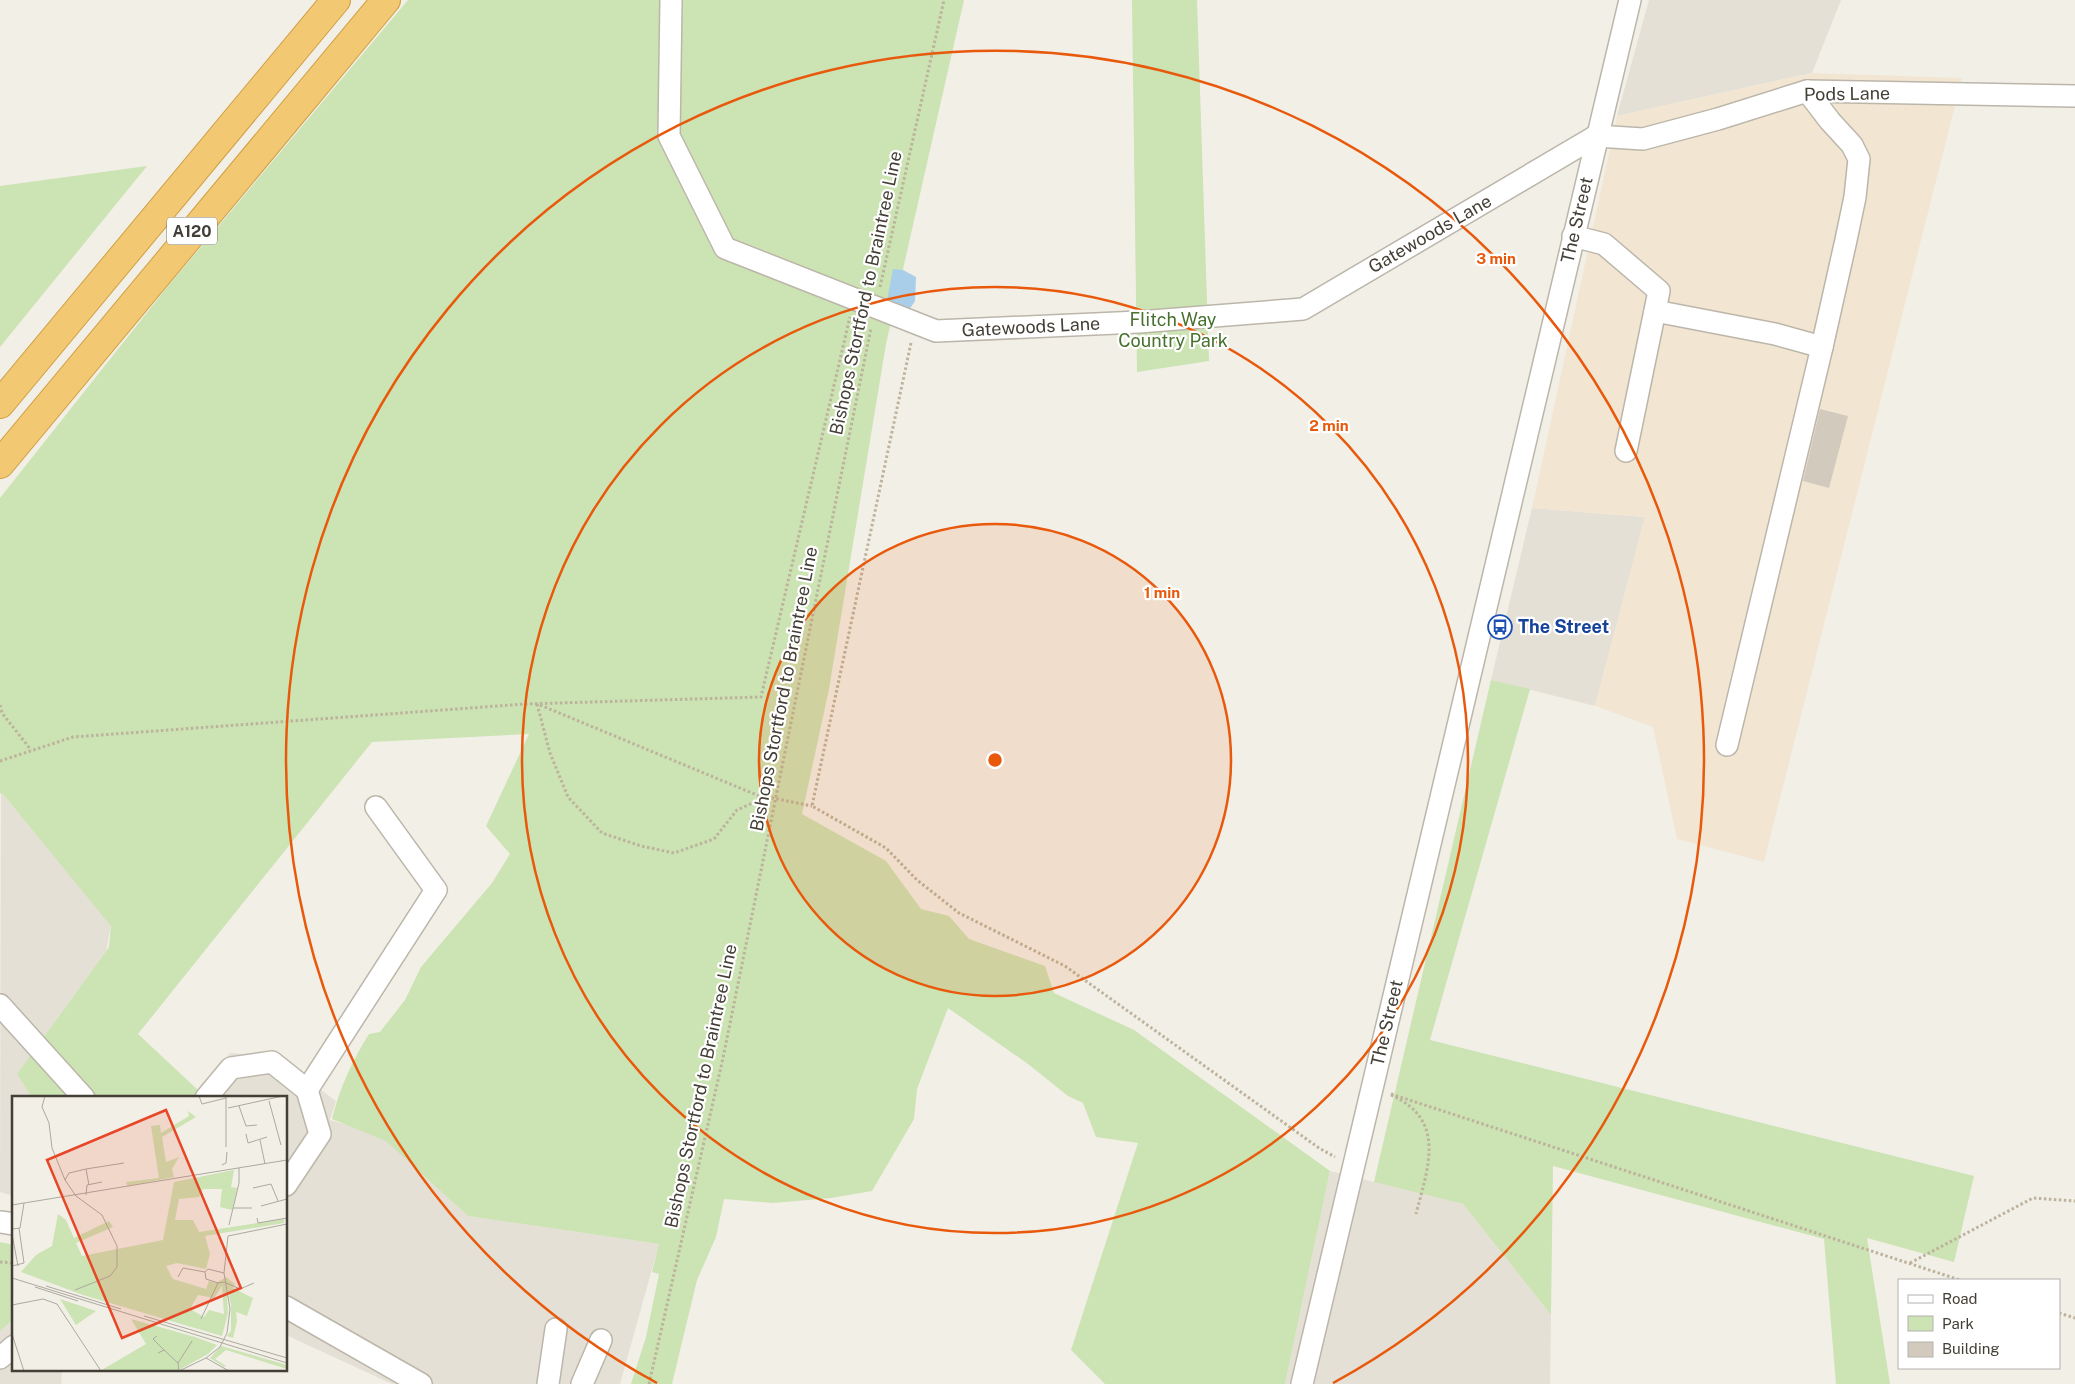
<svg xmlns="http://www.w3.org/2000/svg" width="2075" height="1384" font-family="'Public Sans',sans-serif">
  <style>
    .residential { fill: #e5e0d5 }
    .commercial { fill: #f2e6d3 }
    .green { fill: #cce3b3 }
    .water { fill: #a8ceea }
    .building { fill: #d2cabd }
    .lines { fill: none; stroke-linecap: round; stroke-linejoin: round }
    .minor-casing { stroke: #bcb6aa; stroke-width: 24 }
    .highway-casing { stroke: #d09e42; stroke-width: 30 }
    .path { stroke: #bdb29c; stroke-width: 3; stroke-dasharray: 2.5 2.5; stroke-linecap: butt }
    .minor { stroke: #fff; stroke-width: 21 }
    .highway { stroke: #f2c972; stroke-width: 28 }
    .ring { fill: none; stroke: #e8590c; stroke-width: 2.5 }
    .labels { text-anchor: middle; stroke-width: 4.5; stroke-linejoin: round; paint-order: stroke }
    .shield { fill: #fff; stroke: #7c7972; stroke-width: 1 }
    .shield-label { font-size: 16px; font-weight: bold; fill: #443f36 }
    .street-label { font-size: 18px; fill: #443f36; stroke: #fff }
    .park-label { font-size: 18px; fill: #47712e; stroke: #fff }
    .transit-label { font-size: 18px; font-weight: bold; fill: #164399; stroke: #fff; text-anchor: start }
    .inset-road { fill: none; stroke: #aca9a0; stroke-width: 1 }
    .view { fill: #e84727; fill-opacity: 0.15; stroke: #e84727; stroke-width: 2.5 }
    .inset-edge { fill: none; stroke: #443f36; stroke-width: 2.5 }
    .centre { fill: #e8590c; stroke: #fff; stroke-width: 2.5 }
    .ring-label { font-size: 15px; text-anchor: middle; font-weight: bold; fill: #e8590c; stroke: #fff; stroke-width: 4.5; stroke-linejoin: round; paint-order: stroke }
  </style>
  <rect width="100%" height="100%" fill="#f2efe7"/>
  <!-- residential -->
  <g class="residential">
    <polygon points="1649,0 1841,0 1812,73 1617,116"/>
    <polygon points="1532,508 1645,517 1595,706 1491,680"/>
    <polygon points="1,792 111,925 106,951 17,1074 32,1098 14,1098 14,1196 0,1192"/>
    <polygon points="230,1053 277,1057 336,1101 330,1120 381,1135 468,1216 659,1244 620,1384 392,1384 286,1335 286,1098 192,1098"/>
    <polygon points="1330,1171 1463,1204 1551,1315 1550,1384 1285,1384"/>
    <polygon points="14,1319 14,1370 62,1370 61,1384 0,1384 0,1331"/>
  </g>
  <!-- commercial -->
  <polygon class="commercial" points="1812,73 1962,78 1764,862 1677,839 1653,727 1595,706 1645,517 1532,508 1617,116"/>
  <!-- green -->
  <g class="green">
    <path d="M408,0H964L886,344L829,689L802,814L886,861L921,909L949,916L969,939L1045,966L1054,993L1134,1030L1330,1171L1285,1384H1105L1071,1350L1138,1143L1096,1137L1083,1103L1068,1096L1028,1064L948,1008L917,1089L914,1119L872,1191L831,1198L773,1203L724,1199L716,1237L697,1280L672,1384H631L646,1337L659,1274L652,1272L659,1244L468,1216L386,1141L332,1119C340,1087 352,1061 369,1034L380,1032L405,1000L421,967L492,883L510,854L486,826L529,734L372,742L138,1034L198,1090L192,1098H32L17,1074L109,947L111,926L2,793L0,794V498L168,286Z"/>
    <polygon points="1132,0 1197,0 1209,361 1137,372"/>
    <polygon points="147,166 0,347 0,186"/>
    <polygon points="1491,680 1530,689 1430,1040 1974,1176 1954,1262 1867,1238 1890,1384 1836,1384 1824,1239 1553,1166 1551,1315 1463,1204 1374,1182"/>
    <polygon points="0,1242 14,1245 14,1319 0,1331"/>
  </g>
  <!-- water -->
  <polygon class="water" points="893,269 903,270 916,277 915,301 909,310 886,306"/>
  <!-- building -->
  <polygon class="building" points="1820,409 1848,416 1829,488 1803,481"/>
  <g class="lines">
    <!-- minor casing -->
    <g class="minor-casing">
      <g id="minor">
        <polyline points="671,0 669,136 725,248 936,331 1139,322 1303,309 1596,136"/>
        <polyline points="1596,136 1643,139 1718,119 1807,91 2075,96"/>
        <polyline points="1573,236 1604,244 1659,291 1626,451"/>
        <polyline points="1655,311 1775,334 1822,347 1846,240 1855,197 1859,159 1852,145 1830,121 1807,91"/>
        <polyline points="1727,745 1822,347"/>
        <polyline points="0,1005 84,1098"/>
        <polyline points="307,1090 436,890 376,807"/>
        <polyline points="206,1098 231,1068 272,1062 307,1090 320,1134 286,1185"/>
        <polyline points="0,1222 14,1224"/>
        <polyline points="286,1307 421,1384"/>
        <polyline points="0,1358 14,1346"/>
        <polyline points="548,1384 556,1329"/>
        <polyline points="582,1384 601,1340"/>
        <polyline points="1302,1384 1630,0"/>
      </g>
    </g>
    <!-- highway casing -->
    <g class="highway-casing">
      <g id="highway">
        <polyline points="0,404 336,0"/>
        <polyline points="0,464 386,0"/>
      </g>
    </g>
    <!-- path -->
    <g class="path">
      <polyline points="880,287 944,0"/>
      <polyline points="911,343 812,806 886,848 917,880 959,913 1065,966 1319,1148 1335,1157"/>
      <polyline points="537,704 550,753 568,797 602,833 641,846 674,853 714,839 737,810 764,798"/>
      <polyline points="0,705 2,713 31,750"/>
      <polyline points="540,705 764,798 772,798 812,806"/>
      <polyline points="0,761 73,737 525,704 761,697 850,317"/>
      <polyline points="1391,1094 1960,1280"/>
      <path d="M1391,1095C1447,1120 1428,1167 1416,1214"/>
      <polyline points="0,1262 14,1263"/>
      <polyline points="1910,1263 2033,1198 2075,1201"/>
      <polyline points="2059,1313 2075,1318"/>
      <polyline points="649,1384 723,1058 871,328"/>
    </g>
    <!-- minor -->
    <use href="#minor" class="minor"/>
    <!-- highway -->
    <use href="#highway" class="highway"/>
  </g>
  <!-- distance rings -->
  <circle cx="995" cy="760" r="236" fill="#e8590c" fill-opacity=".12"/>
  <g class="ring">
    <circle cx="995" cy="760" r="236"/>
    <circle cx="995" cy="760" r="473"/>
    <path d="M657 1383A709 709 0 1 1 1333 1383"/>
  </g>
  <!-- icons -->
  <defs>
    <g id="bus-ring" transform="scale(1.25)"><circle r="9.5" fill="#fff" stroke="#1a4fb4" stroke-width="1.5"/><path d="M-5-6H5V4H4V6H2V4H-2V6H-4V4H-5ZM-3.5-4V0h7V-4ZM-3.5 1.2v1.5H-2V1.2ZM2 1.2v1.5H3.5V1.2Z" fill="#1a4fb4"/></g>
  </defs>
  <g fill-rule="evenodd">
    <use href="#bus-ring" x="1500" y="627"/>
  </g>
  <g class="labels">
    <!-- shield labels -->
    <rect class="shield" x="167" y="217.5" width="50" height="27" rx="4"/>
    <g class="shield-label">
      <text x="192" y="237">A120</text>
    </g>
    <!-- street labels -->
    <g class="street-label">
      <text transform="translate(1847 94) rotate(-1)" y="6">Pods Lane</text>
      <text transform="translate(1577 220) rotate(-77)" y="6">The Street</text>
      <text transform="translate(1430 234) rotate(-30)" y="6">Gatewoods Lane</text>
      <text transform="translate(866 293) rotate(-78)" y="6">Bishops Stortford to Braintree Line</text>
      <text transform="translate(1031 327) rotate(-3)" y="6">Gatewoods Lane</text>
      <text transform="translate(784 689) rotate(-79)" y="6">Bishops Stortford to Braintree Line</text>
      <text transform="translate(1387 1023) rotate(-77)" y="6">The Street</text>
      <text transform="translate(701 1086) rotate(-78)" y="6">Bishops Stortford to Braintree Line</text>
    </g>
    <!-- park labels -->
    <g class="park-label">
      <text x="1173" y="326">Flitch Way<tspan x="1173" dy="21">Country Park</tspan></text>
    </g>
    <!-- transit labels -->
    <g class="transit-label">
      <text x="1518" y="633">The Street</text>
    </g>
  </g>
  <!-- overview -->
  <g transform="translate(12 1096)">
    <rect width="275" height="275" fill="#f2efe7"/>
    <path d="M176,15L184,21L150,41L154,66L167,61L160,73L162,81L115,90L114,86L147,82L139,30L148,29L149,37L177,20ZM222,74L219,91L225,92L220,114L208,111L210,93H191L187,101L167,103L163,124H181L187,136L272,123V127L193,140L198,158L194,173L165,167L154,170L161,183L194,193L197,185L204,187L214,181L223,188L221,192L241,202L235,220L224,216L225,225L221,242L215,240L219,235V209L214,187L216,217L210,240L71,199L9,176L24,159L40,150L46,118L54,124L62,142L97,125L101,131L64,147L70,160L151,144L162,86ZM210,190L212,218L197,214L192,221L178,213L186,199L202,202ZM48,203L84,215L64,229ZM119,223L183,241L205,249L196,258L165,275H88L134,248ZM209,250L275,269V273L214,254L203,263L214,270L212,271L198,262Z" fill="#cce3b3" fill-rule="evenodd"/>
    <path class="inset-road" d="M33,0L30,11L37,27L40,52L53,84L64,100L90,119L105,150V171L98,180L63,194M187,0L190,8L214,2M257,5L269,49M227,10L234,30L245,29M216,12L271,0M234,38L236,47L255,41M248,44L253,68M214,51V0M210,69L214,67L215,56M74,73L112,67M53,84L57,77L74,73L77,89M241,92L259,88L266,105M74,99L75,89L90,86M0,109L275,64M249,110L275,103M221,112H240M245,122L246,127L275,122M217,129L227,87V72M0,133L8,132L12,107M0,138L6,170M0,170L12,167L7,132M166,181L171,172L193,176M0,182L275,267M206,187L194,183L193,176L196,173L212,177M34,190L109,213M23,191L66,205M0,209L31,203L45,208L89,275M132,220L275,262M189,223L206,187L212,186L228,193L242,187M0,238L12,275M145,240L141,243L152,254M146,257L152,254L166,267M194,262L217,275M167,275L194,262L208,251L215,237L218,213L212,177L216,140L275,128M167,275L166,267L180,245"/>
    <path class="view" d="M154,14L229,192L110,242L35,64Z"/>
    <rect width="275" height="275" class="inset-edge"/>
  </g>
  <circle cx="995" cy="760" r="8" class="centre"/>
  <g class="ring-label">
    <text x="1496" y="264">3 min</text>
    <text x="1329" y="431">2 min</text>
    <text x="1162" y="598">1 min</text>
  </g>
  <!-- legend -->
  <rect x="1898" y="1279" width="162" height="90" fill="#ffffff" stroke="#b4b2af"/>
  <rect x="1908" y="1295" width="25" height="8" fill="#ffffff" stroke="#b4b2af"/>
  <text x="1942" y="1304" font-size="15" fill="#443f36">Road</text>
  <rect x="1908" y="1316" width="25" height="15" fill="#cce3b3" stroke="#b4b2af"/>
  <text x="1942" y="1329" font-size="15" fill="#443f36">Park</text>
  <rect x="1908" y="1342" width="25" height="15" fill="#d2cabd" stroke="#b4b2af"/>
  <text x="1942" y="1354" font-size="15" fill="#443f36">Building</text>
</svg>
